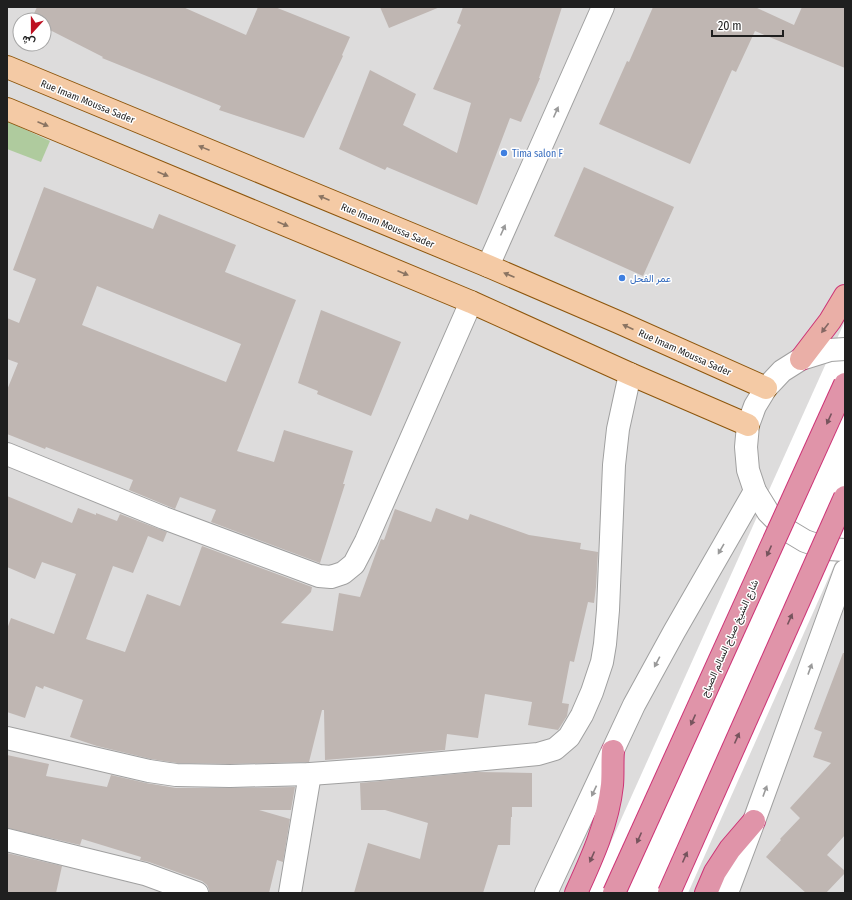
<svg xmlns="http://www.w3.org/2000/svg" width="852" height="900" font-family="'Fira Sans Condensed',Vazirmatn,sans-serif">
  <style>
    .residential { fill: #dddcdc; fill-rule: evenodd }
    .forest { fill: #afcb9e }
    .pier { fill: #fff }
    .building { fill: #bfb6b2; fill-rule: evenodd }
    .lines { fill: none; stroke-linecap: round; stroke-linejoin: round }
    .minor-casing { stroke: #a0a0a0; stroke-width: 24 }
    .tertiary-casing { stroke: #a0a0a0; stroke-width: 24 }
    .primary-casing { stroke: #8d560c; stroke-width: 24 }
    .trunk-casing { stroke: #cd3376; stroke-width: 24 }
    .motorway-casing { stroke: #cd3376; stroke-width: 24 }
    .minor { stroke: #fff; stroke-width: 22 }
    .tertiary { stroke: #fff; stroke-width: 22 }
    .primary { stroke: #f4caa5; stroke-width: 22 }
    .trunk { stroke: #eaafa7; stroke-width: 22 }
    .motorway { stroke: #e094a9; stroke-width: 22 }
    .motorway-bridge-casing { stroke: #cd3376; stroke-width: 24; stroke-linecap: butt }
    .motorway-bridge { stroke: #e094a9; stroke-width: 22 }
    .oneway { fill: #9a9a9a }
    .oneway2 { fill: #8a7462 }
    .oneway3 { fill: #846763 }
    .oneway4 { fill: #76545d }
    .shop-dot { fill: #3f7fe0; stroke: #fff; stroke-width: 1.5 }
    .labels { text-anchor: middle; stroke-width: 3; stroke-linejoin: round; paint-order: stroke }
    .street-label { font-size: 10px; fill: #1f1f1f; stroke: #fff }
    .shop-label { font-size: 10px; fill: #366cbe; stroke: #fff; text-anchor: start }
  </style>
  <rect width="100%" height="100%" fill="#efebe6"/>
  <!-- residential -->
  <path class="residential" d="M7,7H845V893H7ZM20,20H44V44H20Z"/>
  <!-- forest -->
  <polygon class="forest" points="7,121 50,141 41,162 7,149"/>
  <!-- pier -->
  <polygon class="pier" points="845,321 845,541 688,893 588,893"/>
  <!-- building -->
  <g class="building">
    <polygon points="37,7 183,7 246,35 258,7 275,7 350,37 342,55 343,56 304,138 219,110 221,106 102,58 103,57 44,27 44,20 31,20"/>
    <polygon points="380,7 440,7 389,28"/>
    <polygon points="463,7 562,7 539,78 540,78 521,122 510,118 477,205 387,167 385,170 339,149 370,70 416,94 403,125 457,153 471,103 433,89 461,25 457,23"/>
    <polygon points="653,7 755,7 794,25 802,7 845,7 845,68 755,31 736,72 732,70 690,164 599,124 627,61 629,62"/>
    <polygon points="584,167 674,207 643,276 554,236"/>
    <path d="M44,187L153,229L159,214L236,245L225,272L296,300L237,451L274,462L284,430L353,451L343,484H345L320,563L211,522L216,510L180,497L175,509L129,490L133,480L46,447L45,449L7,434V390L18,363L7,359V318L19,323L36,279L13,270ZM97,286L241,344L226,382L82,325Z"/>
    <polygon points="321,310 401,342 371,416 317,394 318,391 298,383"/>
    <polygon points="7,496 72,523 78,508 96,515 96,513 117,521 120,514 167,532 163,542 148,536 133,573 113,566 86,639 125,652 147,594 180,606 202,546 312,587 311,592 281,623 333,631 339,593 360,597 381,539 384,540 395,509 431,522 436,508 468,520 470,514 529,535 581,543 580,549 598,552 596,587 594,603 588,602 574,662 570,661 562,703 569,704 567,716 558,730 528,725 532,702 485,694 478,738 447,734 445,750 325,760 324,710 322,710 309,762 230,764 177,763 151,759 97,746 70,737 83,700 44,686 43,689 36,686 25,718 7,712 7,629 11,618 54,634 76,574 42,562 35,579 7,567"/>
    <polygon points="843,653 845,653 845,835 827,855 845,871 845,873 826,893 806,893 766,857 781,840 780,839 800,818 790,808 831,763 813,757 822,732 814,729"/>
    <polygon points="7,755 49,764 46,776 107,787 111,775 146,783 176,788 230,788 295,787 291,810 259,810 290,819 283,862 277,860 269,893 209,893 209,890 207,885 202,881 149,862 140,860 141,857 82,839 80,845 7,828"/>
    <polygon points="476,772 532,773 532,807 512,807 512,817 511,817 510,845 498,845 483,893 354,893 368,843 420,859 428,823 385,810 361,810 360,783"/>
    <polygon points="7,853 62,866 56,893 7,893"/>
  </g>
  <g class="lines">
    <!-- minor casing -->
    <g class="minor-casing">
      <g id="minor">
        <polyline points="488,266 603,7"/>
        <polyline points="7,454 164,518 319,576 331,577 343,573 354,564 366,541 471,302"/>
        <polyline points="7,738 149,771 176,775 230,776 310,774 379,769 538,754 555,749 569,737 582,715 592,692 602,662 605,644 608,610 614,465 618,429 630,374"/>
        <polyline points="7,840 145,874 197,893"/>
        <polyline points="290,893 310,774"/>
      </g>
    </g>
    <!-- tertiary casing -->
    <g class="tertiary-casing">
      <g id="tertiary">
        <polyline points="845,349 830,350 801,359 782,371 766,388 755,406 748,425 746,447 748,470 755,491 768,512 785,529 805,541 828,549 845,550"/>
        <polyline points="546,893 634,705 674,632 755,491"/>
        <polyline points="727,893 754,821 845,571"/>
      </g>
    </g>
    <!-- primary casing -->
    <g class="primary-casing">
      <g id="primary">
        <polyline points="7,67 488,266 618,322 766,388"/>
        <polyline points="7,109 471,302 630,374 748,425"/>
      </g>
    </g>
    <!-- trunk casing -->
    <g class="trunk-casing">
      <polyline id="trunk" points="801,359 830,321 845,296"/>
    </g>
    <!-- motorway casing -->
    <g class="motorway-casing">
      <g id="motorway">
        <path d="M576,893C592,858 608,823 612,785C613,774 612,762 613,751"/>
        <polyline points="706,893 715,872 730,849 754,821"/>
      </g>
    </g>
    <!-- minor -->
    <use href="#minor" class="minor"/>
    <!-- tertiary -->
    <use href="#tertiary" class="tertiary"/>
    <!-- primary -->
    <use href="#primary" class="primary"/>
    <!-- trunk -->
    <use href="#trunk" class="trunk"/>
    <!-- motorway -->
    <use href="#motorway" class="motorway"/>
    <!-- motorway-bridge casing -->
    <g class="motorway-bridge-casing">
      <g id="motorway-bridge">
        <polyline points="614,893 845,384"/>
        <polyline points="669,893 845,497"/>
      </g>
    </g>
    <!-- motorway-bridge -->
    <use href="#motorway-bridge" class="motorway-bridge"/>
  </g>
  <!-- one-way arrows -->
  <defs><path id="oneway-solid" d="M-6-.8H1V-3.2L6.5 0L1 3.2V.8H-6Z"/></defs>
  <g class="oneway">
    <use href="#oneway-solid" transform="translate(556 112) rotate(-66)"/>
    <use href="#oneway-solid" transform="translate(503 230) rotate(-66)"/>
    <use href="#oneway-solid" transform="translate(721 549) rotate(120)"/>
    <use href="#oneway-solid" transform="translate(657 662) rotate(118)"/>
    <use href="#oneway-solid" transform="translate(810 669) rotate(-70)"/>
    <use href="#oneway-solid" transform="translate(594 791) rotate(115)"/>
    <use href="#oneway-solid" transform="translate(765 791) rotate(-70)"/>
  </g>
  <g class="oneway2">
    <use href="#oneway-solid" transform="translate(43 124) rotate(23)"/>
    <use href="#oneway-solid" transform="translate(204 148) rotate(-158)"/>
    <use href="#oneway-solid" transform="translate(163 174) rotate(23)"/>
    <use href="#oneway-solid" transform="translate(324 198) rotate(-157)"/>
    <use href="#oneway-solid" transform="translate(283 224) rotate(23)"/>
    <use href="#oneway-solid" transform="translate(403 273) rotate(23)"/>
    <use href="#oneway-solid" transform="translate(509 275) rotate(-157)"/>
    <use href="#oneway-solid" transform="translate(628 327) rotate(-156)"/>
  </g>
  <use class="oneway3" href="#oneway-solid" transform="translate(825 328) rotate(127)"/>
  <g class="oneway4">
    <use href="#oneway-solid" transform="translate(829 419) rotate(114)"/>
    <use href="#oneway-solid" transform="translate(769 551) rotate(114)"/>
    <use href="#oneway-solid" transform="translate(790 619) rotate(-66)"/>
    <use href="#oneway-solid" transform="translate(693 720) rotate(114)"/>
    <use href="#oneway-solid" transform="translate(737 738) rotate(-66)"/>
    <use href="#oneway-solid" transform="translate(639 838) rotate(114)"/>
    <use href="#oneway-solid" transform="translate(592 857) rotate(114)"/>
    <use href="#oneway-solid" transform="translate(685 857) rotate(-66)"/>
  </g>
  <!-- markers -->
  <g class="shop-dot">
    <circle cx="504" cy="153" r="4"/>
    <circle cx="622" cy="278" r="4"/>
  </g>
  <g class="labels">
    <!-- street labels -->
    <g class="street-label">
      <text transform="translate(88 101) rotate(22)" y="4">Rue Imam Moussa Sader</text>
      <text transform="translate(388 225) rotate(23)" y="4">Rue Imam Moussa Sader</text>
      <text transform="translate(685 352) rotate(24)" y="4">Rue Imam Moussa Sader</text>
      <text transform="translate(729 638) rotate(-66)" y="4">شارع الشيخ صباح السالم الصباح</text>
    </g>
    <!-- shop labels -->
    <g class="shop-label">
      <text x="512" y="157">Tima salon F</text>
      <text x="630" y="282">عمر الفحل</text>
    </g>
  </g>
  <!-- border -->
  <rect width="852" height="900" fill="none" stroke="#1f1f1f" stroke-width="16"/>
  <!-- north arrow -->
  <g transform="translate(32 32) rotate(201)"><circle r="19" fill="#ffffff" stroke="#a5a5a5"/>
  <path d="M0-3L7 15L0 10L-7 15Z" fill="#bd1021"/>
  <text y="-6" font-size="11" font-weight="bold" text-anchor="middle" fill="#1f1f1f">ش</text>
  </g>
  <!-- scale -->
  <path d="M712 30v6h71v-6" fill="none" stroke="#1f1f1f" stroke-width="2"/>
  <text x="718" y="30" font-size="12" fill="#1f1f1f" stroke="#ffffff" stroke-width="3" paint-order="stroke">20 m</text>
</svg>
